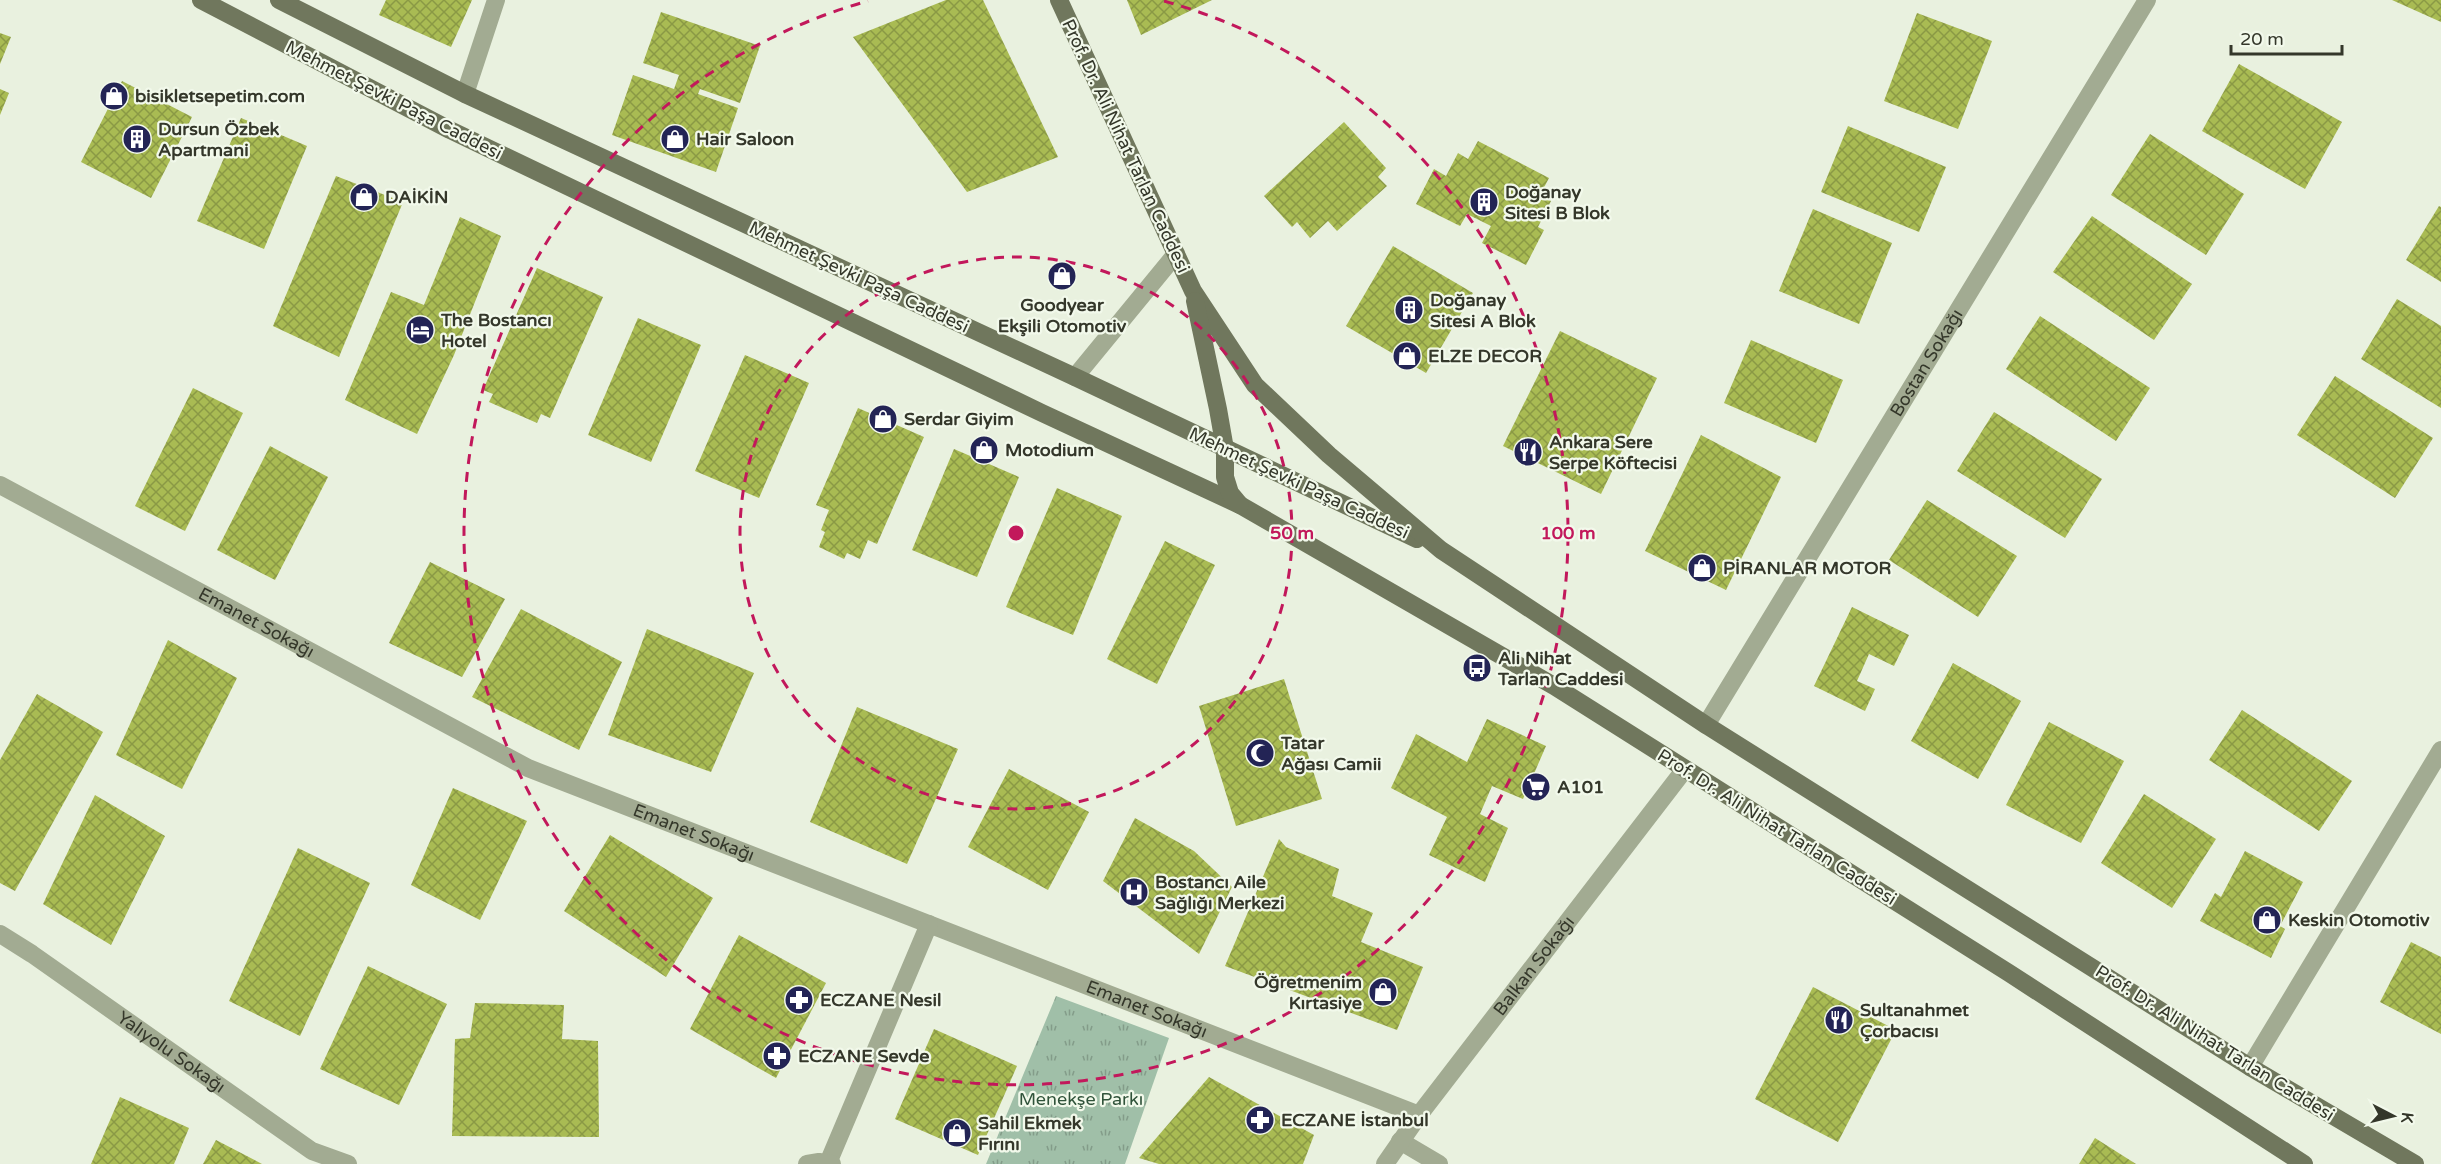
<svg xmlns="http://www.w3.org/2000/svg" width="2441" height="1164" font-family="'Varela Round',sans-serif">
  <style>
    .park { fill: url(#park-tufts) }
    .building { fill: url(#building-cross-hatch) }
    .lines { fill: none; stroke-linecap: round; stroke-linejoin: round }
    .minor { stroke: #a2ab92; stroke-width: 18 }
    .major { stroke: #70775d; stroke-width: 18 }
    .ring { fill: none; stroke: #c2185b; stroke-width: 3; stroke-dasharray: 10 8 }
    .labels { text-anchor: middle; stroke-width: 4.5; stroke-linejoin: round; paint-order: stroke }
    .poi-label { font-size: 18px; font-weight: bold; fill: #34372a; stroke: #f2f9eb; text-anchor: start }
    .street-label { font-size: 18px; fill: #34372a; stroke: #f2f9eb }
    .park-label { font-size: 18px; fill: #30533a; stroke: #f2f9eb }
    .centre { fill: #c2185b; stroke: #f2f9eb; stroke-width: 3 }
    .ring-label { font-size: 18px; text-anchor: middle; font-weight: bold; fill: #c2185b; stroke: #f2f9eb; stroke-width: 4.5; stroke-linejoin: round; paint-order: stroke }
  </style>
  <defs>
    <pattern id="park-tufts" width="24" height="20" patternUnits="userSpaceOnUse" patternTransform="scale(1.5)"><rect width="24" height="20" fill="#a0bfa8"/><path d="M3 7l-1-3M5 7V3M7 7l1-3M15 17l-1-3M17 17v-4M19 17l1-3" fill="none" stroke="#839c89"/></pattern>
    <pattern id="building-cross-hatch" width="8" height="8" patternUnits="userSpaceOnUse" patternTransform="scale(1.5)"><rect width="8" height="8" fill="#a9bb53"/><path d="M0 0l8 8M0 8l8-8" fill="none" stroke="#8a9945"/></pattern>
  </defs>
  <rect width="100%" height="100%" fill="#e9f1df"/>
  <!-- park -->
  <polygon class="park" points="1056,996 1169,1038 1125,1164 986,1164"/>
  <!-- building -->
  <g class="building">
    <polygon points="386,0 472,0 451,47 379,15"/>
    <polygon points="946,0 983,0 1058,157 967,192 853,37"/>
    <polygon points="1127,0 1212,0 1141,35"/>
    <polygon points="2392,0 2441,0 2441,22"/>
    <polygon points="661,12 760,46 740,103 700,89 698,94 738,108 716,172 612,135 633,75 674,89 679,75 643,63"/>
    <polygon points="1917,13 1992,41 1958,129 1884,101"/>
    <polygon points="0,33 11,37 0,64"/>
    <polygon points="2239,64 2342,122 2305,189 2202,131"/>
    <polygon points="122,81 192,117 151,198 81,162"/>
    <polygon points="0,89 9,93 0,115"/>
    <polygon points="241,118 307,146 264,249 197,221"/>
    <polygon points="1344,122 1386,168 1378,177 1387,186 1337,231 1328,221 1310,238 1297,222 1292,227 1264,196"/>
    <polygon points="1848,126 1946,167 1919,232 1821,192"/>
    <polygon points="2150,134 2244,194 2206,255 2111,195"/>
    <polygon points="1478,141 1549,178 1540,195 1551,201 1538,227 1544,230 1526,265 1482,243 1491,226 1467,214 1460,226 1416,204 1434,169 1446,176 1458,153 1468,159"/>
    <polygon points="336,176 403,202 339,357 273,326"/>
    <polygon points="2439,206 2441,207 2441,282 2406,260"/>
    <polygon points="1813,209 1892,243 1859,324 1779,291"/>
    <polygon points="2092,216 2192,284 2154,340 2053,272"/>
    <polygon points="460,217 501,236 454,355 417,434 345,400 391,292 424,305"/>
    <polygon points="1393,246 1473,293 1426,373 1346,326"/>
    <polygon points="537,268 603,297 550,418 541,414 537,423 489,402 493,394 483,390"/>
    <polygon points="2397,299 2441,326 2441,408 2361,359"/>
    <polygon points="2040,316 2150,388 2116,441 2006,369"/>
    <polygon points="638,318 701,345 651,462 588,435"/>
    <polygon points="1560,331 1657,378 1601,494 1503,446"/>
    <polygon points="1751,340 1843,380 1816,443 1724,403"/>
    <polygon points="745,355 809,383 759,498 695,471"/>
    <polygon points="2335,376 2433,438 2395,498 2297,435"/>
    <polygon points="193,388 243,413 185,531 135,506"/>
    <polygon points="858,408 924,437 877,544 868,540 860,559 847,553 844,559 819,547 825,532 821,530 829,510 816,505"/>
    <polygon points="1994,412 2102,479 2065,538 1957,471"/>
    <polygon points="1701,435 1781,477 1726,590 1645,551"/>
    <polygon points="270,446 328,477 275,580 217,550"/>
    <polygon points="954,449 1019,477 977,577 912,550"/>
    <polygon points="1057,488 1122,516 1073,635 1006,607"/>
    <polygon points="1927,500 2017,556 1978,617 1889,560"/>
    <polygon points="1165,541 1215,565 1157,684 1107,659"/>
    <polygon points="430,562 505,599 462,677 389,643"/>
    <polygon points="1852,607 1909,635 1894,666 1869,654 1857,681 1875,689 1865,711 1814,686"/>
    <polygon points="521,609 622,662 579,750 472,697"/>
    <polygon points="647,629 754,673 711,772 608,735"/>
    <polygon points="168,640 237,678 182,789 116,755"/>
    <polygon points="1953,663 2021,701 1978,779 1911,741"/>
    <polygon points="1284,679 1322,799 1236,826 1199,706"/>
    <polygon points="37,694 103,732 15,891 0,883 0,760"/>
    <polygon points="857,707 958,749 907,864 810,822"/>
    <polygon points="2242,710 2352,781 2319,831 2209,760"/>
    <polygon points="1487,719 1546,746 1523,799 1492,786 1480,814 1508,828 1485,882 1429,855 1447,817 1391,788 1416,734 1467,762"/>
    <polygon points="2049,722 2124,761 2081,843 2006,805"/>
    <polygon points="1009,769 1089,812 1048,890 968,847"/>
    <polygon points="453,788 527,821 480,920 411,885"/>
    <polygon points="2144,794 2216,839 2172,908 2101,863"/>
    <polygon points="95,795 165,836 111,945 43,904"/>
    <polygon points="1135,818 1194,851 1232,887 1199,954 1103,881"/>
    <polygon points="610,835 713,898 666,977 564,911"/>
    <polygon points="1279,839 1286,847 1339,869 1332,896 1373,913 1361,942 1423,967 1397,1030 1225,966"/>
    <polygon points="298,848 370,883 300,1036 229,1001"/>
    <polygon points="2245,851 2303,882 2280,926 2285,929 2271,958 2200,921 2215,893 2221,897"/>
    <polygon points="739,935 826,983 776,1078 690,1029"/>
    <polygon points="2411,942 2441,957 2441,1034 2380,1002"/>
    <polygon points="368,966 447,1004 399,1105 320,1069"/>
    <polygon points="1813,987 1896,1030 1838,1142 1755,1099"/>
    <polygon points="475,1003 564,1005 562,1039 598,1041 599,1137 452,1136 455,1039 470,1038"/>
    <polygon points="934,1029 1017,1066 978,1155 895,1119"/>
    <polygon points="1209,1077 1314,1135 1303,1164 1159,1164 1139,1158"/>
    <polygon points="120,1097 189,1128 174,1164 91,1164"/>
    <polygon points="2095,1138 2136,1164 2079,1164"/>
    <polygon points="216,1140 262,1164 203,1164"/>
  </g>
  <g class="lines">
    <!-- minor -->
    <g class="minor">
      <polyline points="465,94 496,0"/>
      <polyline points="1075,377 1176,254"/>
      <path id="s1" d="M0,485L528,768L1419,1115"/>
      <path id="s2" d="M1706,725L2147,0"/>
      <path id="s3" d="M0,934L32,954L312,1151L348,1164"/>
      <polyline points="2250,1067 2441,750"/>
      <polyline points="1400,1141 1439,1164"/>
      <polyline points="828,1163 929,924"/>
      <polyline points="807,1164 819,1162 832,1164"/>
      <path id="s4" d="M1385,1164L1419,1115L1685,769"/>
    </g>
    <!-- major -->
    <g class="major">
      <polyline points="201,0 450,130 1042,413 1240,505 1554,686 2009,973 2304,1164"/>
      <polyline points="279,0 465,94 1075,377 1417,539"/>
      <polyline points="1059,0 1193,291 1255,385 1329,455 1441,550 1706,725 2250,1067 2415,1164"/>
      <polyline points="1195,301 1218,409 1225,449 1225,477 1230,493 1240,505"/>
    </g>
  </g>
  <!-- distance rings -->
  <g class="ring">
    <circle cx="1016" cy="533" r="276"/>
    <path d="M1164 1A552 552 0 1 1 868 1"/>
  </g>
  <!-- icons -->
  <defs>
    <g id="shop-disc" transform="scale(1.5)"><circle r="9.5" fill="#232455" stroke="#f2f9eb"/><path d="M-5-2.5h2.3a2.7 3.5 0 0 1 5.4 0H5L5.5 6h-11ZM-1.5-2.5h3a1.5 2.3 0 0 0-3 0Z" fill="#fff"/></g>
    <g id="building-disc" transform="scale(1.5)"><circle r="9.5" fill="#232455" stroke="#f2f9eb"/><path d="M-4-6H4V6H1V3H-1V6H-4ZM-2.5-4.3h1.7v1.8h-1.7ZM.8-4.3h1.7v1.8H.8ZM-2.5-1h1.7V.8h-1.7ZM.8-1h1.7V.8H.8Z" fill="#fff"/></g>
    <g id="hotel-disc" transform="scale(1.5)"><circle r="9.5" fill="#232455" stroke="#f2f9eb"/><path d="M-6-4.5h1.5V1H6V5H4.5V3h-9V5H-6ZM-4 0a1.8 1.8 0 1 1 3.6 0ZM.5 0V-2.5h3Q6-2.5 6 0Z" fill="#fff"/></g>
    <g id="restaurant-disc" transform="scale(1.5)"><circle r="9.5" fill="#232455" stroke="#f2f9eb"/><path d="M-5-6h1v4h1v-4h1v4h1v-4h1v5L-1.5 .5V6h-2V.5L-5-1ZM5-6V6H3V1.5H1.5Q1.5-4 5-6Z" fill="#fff"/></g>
    <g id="bus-disc" transform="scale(1.5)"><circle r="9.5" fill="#232455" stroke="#f2f9eb"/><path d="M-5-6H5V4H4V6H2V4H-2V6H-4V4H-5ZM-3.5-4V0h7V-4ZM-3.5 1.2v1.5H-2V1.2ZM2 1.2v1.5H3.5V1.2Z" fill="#fff"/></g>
    <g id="mosque-disc" transform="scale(1.5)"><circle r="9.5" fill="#232455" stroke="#f2f9eb"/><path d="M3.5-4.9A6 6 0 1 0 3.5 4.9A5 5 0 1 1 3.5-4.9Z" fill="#fff"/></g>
    <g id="supermarket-disc" transform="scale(1.5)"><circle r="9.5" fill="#232455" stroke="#f2f9eb"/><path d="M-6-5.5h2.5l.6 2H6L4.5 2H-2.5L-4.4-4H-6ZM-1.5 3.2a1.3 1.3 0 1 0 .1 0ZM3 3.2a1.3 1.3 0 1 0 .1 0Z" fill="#fff"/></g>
    <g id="hospital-disc" transform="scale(1.5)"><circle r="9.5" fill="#232455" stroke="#f2f9eb"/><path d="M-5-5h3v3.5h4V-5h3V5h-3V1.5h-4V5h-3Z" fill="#fff"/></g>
    <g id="pharmacy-disc" transform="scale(1.5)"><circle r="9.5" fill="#232455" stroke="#f2f9eb"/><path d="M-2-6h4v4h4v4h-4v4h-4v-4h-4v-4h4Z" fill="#fff"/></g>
  </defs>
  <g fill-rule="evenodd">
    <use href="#shop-disc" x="114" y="96"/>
    <use href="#building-disc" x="137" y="139"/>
    <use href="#shop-disc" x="675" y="139"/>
    <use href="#shop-disc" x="364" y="197"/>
    <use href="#building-disc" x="1484" y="202"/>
    <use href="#shop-disc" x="1062" y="276"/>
    <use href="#building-disc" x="1409" y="310"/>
    <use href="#hotel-disc" x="420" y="330"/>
    <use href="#shop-disc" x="1407" y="356"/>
    <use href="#shop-disc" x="883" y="419"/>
    <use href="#shop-disc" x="984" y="450"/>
    <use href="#restaurant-disc" x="1528" y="452"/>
    <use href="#shop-disc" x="1702" y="568"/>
    <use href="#bus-disc" x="1477" y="668"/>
    <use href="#mosque-disc" x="1260" y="753"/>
    <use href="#supermarket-disc" x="1536" y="787"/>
    <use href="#hospital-disc" x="1134" y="892"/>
    <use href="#shop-disc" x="2267" y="920"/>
    <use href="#shop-disc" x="1383" y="992"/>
    <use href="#pharmacy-disc" x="799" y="1000"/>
    <use href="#restaurant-disc" x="1839" y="1020"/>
    <use href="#pharmacy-disc" x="777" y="1056"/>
    <use href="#pharmacy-disc" x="1260" y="1120"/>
    <use href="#shop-disc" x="957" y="1133"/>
  </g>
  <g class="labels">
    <!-- poi labels -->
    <g class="poi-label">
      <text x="135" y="102">bisikletsepetim.com</text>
      <text x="158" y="135">Dursun Özbek<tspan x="158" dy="21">Apartmani</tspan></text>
      <text x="696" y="145">Hair Saloon</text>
      <text x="1505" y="198">Doğanay<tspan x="1505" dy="21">Sitesi B Blok</tspan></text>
      <text x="385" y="203">DAİKİN</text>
      <text x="1430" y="306">Doğanay<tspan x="1430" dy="21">Sitesi A Blok</tspan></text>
      <text x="1062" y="311" text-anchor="middle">Goodyear<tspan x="1062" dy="21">Ekşili Otomotiv</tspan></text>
      <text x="441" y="326">The Bostancı<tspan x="441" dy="21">Hotel</tspan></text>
      <text x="1428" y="362">ELZE DECOR</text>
      <text x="904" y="425">Serdar Giyim</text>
      <text x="1549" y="448">Ankara Sere<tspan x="1549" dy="21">Serpe Köftecisi</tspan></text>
      <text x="1005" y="456">Motodium</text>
      <text x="1723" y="574">PİRANLAR MOTOR</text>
      <text x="1498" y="664">Ali Nihat<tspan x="1498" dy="21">Tarlan Caddesi</tspan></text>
      <text x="1281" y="749">Tatar<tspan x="1281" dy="21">Ağası Camii</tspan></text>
      <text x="1557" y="793">A101</text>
      <text x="1155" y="888">Bostancı Aile<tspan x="1155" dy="21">Sağlığı Merkezi</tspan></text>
      <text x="2288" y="926">Keskin Otomotiv</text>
      <text x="1362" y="988" text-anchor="end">Öğretmenim<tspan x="1362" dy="21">Kırtasiye</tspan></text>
      <text x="820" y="1006">ECZANE Nesil</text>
      <text x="1860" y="1016">Sultanahmet<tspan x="1860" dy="21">Çorbacısı</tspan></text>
      <text x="798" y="1062">ECZANE Sevde</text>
      <text x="1281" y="1126">ECZANE İstanbul</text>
      <text x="978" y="1129">Sahil Ekmek<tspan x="978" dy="21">Fırını</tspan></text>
    </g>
    <!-- street labels -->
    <g class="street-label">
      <text transform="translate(394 100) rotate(27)" y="6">Mehmet Şevki Paşa Caddesi</text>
      <text transform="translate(1126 146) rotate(65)" y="6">Prof. Dr. Ali Nihat Tarlan Caddesi</text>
      <text transform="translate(859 277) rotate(25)" y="6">Mehmet Şevki Paşa Caddesi</text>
      <text dy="6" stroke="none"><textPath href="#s2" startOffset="424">Bostan Sokağı</textPath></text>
      <text transform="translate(1299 483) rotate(25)" y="6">Mehmet Şevki Paşa Caddesi</text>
      <text dy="6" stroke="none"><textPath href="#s1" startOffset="291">Emanet Sokağı</textPath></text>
      <text transform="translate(1777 827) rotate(32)" y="6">Prof. Dr. Ali Nihat Tarlan Caddesi</text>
      <text dy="6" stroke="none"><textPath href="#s1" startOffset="777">Emanet Sokağı</textPath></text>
      <text dy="6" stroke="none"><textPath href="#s4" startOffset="248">Balkan Sokağı</textPath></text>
      <text dy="6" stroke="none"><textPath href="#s1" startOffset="1263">Emanet Sokağı</textPath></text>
      <text transform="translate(2215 1043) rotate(32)" y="6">Prof. Dr. Ali Nihat Tarlan Caddesi</text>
      <text dy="6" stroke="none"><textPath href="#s3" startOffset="208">Yalıyolu Sokağı</textPath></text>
    </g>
    <!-- park labels -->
    <g class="park-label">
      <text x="1081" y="1105">Menekşe Parkı</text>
    </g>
  </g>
  <circle cx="1016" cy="533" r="9" class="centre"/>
  <g class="ring-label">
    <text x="1292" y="539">50 m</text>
    <text x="1568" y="539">100 m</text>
  </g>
  <!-- north arrow -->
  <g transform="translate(2393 1116) rotate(97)" stroke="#f2f9eb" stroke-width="4.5" paint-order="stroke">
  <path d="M0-4.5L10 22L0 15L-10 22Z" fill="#34372a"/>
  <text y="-9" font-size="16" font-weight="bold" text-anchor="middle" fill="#34372a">K</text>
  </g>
  <!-- scale -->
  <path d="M2231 45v9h111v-9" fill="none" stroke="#34372a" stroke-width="3"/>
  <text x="2240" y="45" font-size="18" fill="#34372a" stroke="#f2f9eb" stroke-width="4.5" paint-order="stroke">20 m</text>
</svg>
